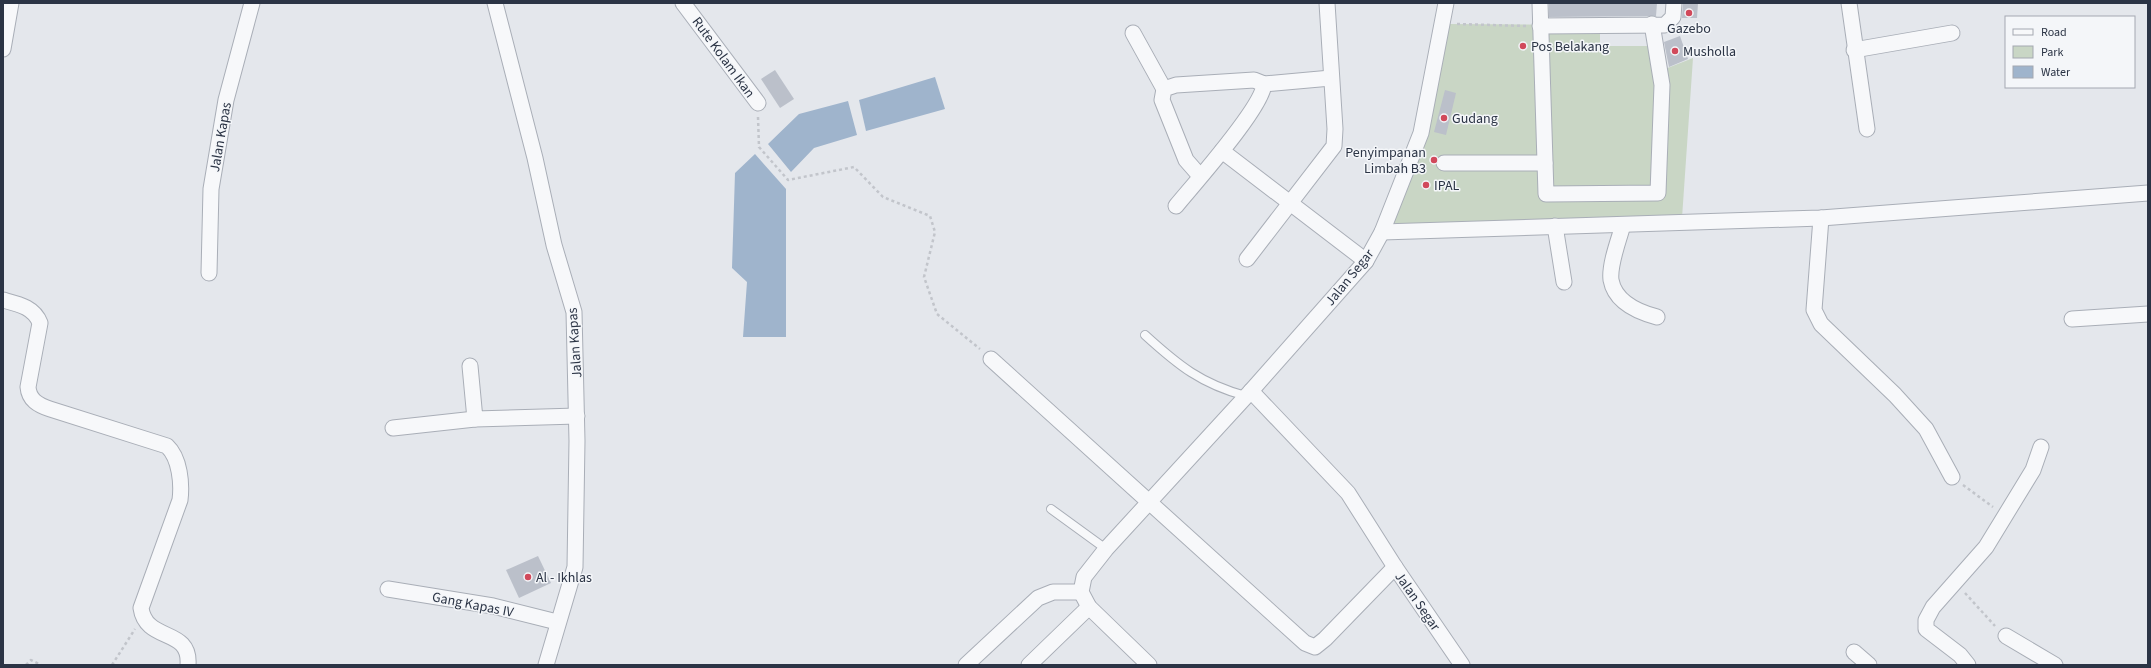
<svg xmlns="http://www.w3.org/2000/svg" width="2151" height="668" font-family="'Source Sans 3',sans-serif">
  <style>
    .green { fill: #c9d6c5 }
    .water { fill: #9fb4cc }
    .building { fill: #bbc0ca }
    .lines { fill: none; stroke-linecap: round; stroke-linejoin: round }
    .service-casing { stroke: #a9aeb7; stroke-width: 10 }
    .minor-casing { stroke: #a9aeb7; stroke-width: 17 }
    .path { stroke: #c2c5cb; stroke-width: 2.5; stroke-dasharray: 3 3; stroke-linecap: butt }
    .service { stroke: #f7f8fa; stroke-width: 8 }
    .minor { stroke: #f7f8fa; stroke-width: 15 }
    .poi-dot { fill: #d1495b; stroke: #f4f6f9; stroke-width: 1.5 }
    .labels { text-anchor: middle; stroke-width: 3; stroke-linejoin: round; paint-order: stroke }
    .poi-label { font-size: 14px; fill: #2b3445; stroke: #f4f6f9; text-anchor: start }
    .street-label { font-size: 14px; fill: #2b3445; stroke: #f4f6f9 }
  </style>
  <rect width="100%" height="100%" fill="#e4e7ec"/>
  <!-- green -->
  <polygon class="green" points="1447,24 1600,25 1600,46 1647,46 1647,25 1660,71 1693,58 1682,218 1389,228"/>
  <!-- water -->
  <g class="water">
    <polygon points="935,77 945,109 866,131 859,100"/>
    <polygon points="848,101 857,135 814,148 791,172 768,144 799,114"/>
    <polygon points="755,154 786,189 786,337 743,337 747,282 732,268 735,173"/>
  </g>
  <!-- building -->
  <g class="building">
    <polygon points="1549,3 1657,3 1656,16 1549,17"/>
    <polygon points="1683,3 1698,3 1697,18 1682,18"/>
    <polygon points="1680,36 1688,59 1669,67 1664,42"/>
    <polygon points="775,70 794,99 780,108 761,79"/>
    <polygon points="1445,90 1456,93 1446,135 1434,132"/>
    <polygon points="538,556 551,583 519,598 506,570"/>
  </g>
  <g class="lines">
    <!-- service casing -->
    <g class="service-casing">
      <g id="service">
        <path d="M1145,335C1178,365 1201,384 1246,396"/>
        <polyline points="1051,509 1106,549"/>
      </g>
    </g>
    <!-- minor casing -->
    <g class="minor-casing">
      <g id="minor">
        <polyline points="495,3 535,158 554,245 574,312 577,441 575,567 546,665"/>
        <polyline points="683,3 758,103"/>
        <polyline points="1540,3 1546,194 1658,193 1662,85 1652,24"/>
        <polyline points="1849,3 1867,129"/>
        <polyline points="1540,26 1665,25 1673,17 1674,3"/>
        <polyline points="1133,33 1164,89"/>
        <polyline points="3,49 11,3"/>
        <polyline points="1854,50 1952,33"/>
        <polyline points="1222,151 1366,261"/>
        <polyline points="1444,163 1545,163"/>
        <polyline points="1200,176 1186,160 1162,100 1164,89 1176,85 1254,80 1264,84 1331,78"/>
        <path d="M1176,206C1194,184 1263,107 1264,84"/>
        <polyline points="1821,218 1814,310 1821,324 1895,395 1926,429 1952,477"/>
        <path d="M1623,225C1619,239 1609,265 1611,280C1615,302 1638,312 1657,317"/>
        <polyline points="1555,226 1564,282"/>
        <polyline points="1382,232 1821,218 2148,193"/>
        <polyline points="1247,259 1334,146 1335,129 1327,3"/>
        <polyline points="209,273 211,189 226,100 252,3"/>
        <path d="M3,300C18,304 34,307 40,323L28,387C29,400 38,405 50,409L167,446C180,458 182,484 180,500L141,608C146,643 191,627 188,665"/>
        <polyline points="2072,319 2148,314"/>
        <polyline points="991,359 1305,643 1315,647 1325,639 1395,567"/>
        <polyline points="470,366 475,419 577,416"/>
        <polyline points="1251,391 1348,493 1395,567 1462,665"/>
        <polyline points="393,428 475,419"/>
        <polyline points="388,589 493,606 557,622"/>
        <polyline points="2006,636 2055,665"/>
        <polyline points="1854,652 1869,665"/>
        <polyline points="966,665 1038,598 1053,592 1081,592"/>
        <polyline points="1029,665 1089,607"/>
        <polyline points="1149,665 1089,607 1081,592 1084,577 1106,549 1251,391 1366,261 1382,232 1421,133 1446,3"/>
        <polyline points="1968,665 1960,655 1926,629 1926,620 1933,607 1986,547 2033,470 2041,447"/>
      </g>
    </g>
    <!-- path -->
    <g class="path">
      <polyline points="1457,24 1526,26"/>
      <polyline points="758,117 759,147 788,180 854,167 883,197 930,216 935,232 924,277 937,314 980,349"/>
      <polyline points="1963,485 1993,507"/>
      <polyline points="1965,593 1995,626"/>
      <polyline points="26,665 31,660 41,665"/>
      <polyline points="112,665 135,629"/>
    </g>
    <!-- service -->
    <use href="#service" class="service"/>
    <!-- minor -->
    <use href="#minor" class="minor"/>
  </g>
  <!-- markers -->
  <g class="poi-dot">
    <circle cx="1689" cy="13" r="4"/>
    <circle cx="1523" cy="46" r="4"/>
    <circle cx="1675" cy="51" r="4"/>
    <circle cx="1444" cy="118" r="4"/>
    <circle cx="1434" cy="160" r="4"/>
    <circle cx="1426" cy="185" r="4"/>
    <circle cx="528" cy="577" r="4"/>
  </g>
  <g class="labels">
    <!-- poi labels -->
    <g class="poi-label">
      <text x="1689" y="33" text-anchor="middle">Gazebo</text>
      <text x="1531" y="51">Pos Belakang</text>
      <text x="1683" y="56">Musholla</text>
      <text x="1452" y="123">Gudang</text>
      <text x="1426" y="157" text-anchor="end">Penyimpanan<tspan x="1426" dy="16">Limbah B3</tspan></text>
      <text x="1434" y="190">IPAL</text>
      <text x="536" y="582">Al - Ikhlas</text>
    </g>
    <!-- street labels -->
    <g class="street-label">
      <text transform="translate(724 57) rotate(54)" y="5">Rute Kolam Ikan</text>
      <text transform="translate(220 137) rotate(-80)" y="5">Jalan Kapas</text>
      <text transform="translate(1349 277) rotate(-51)" y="5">Jalan Segar</text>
      <text transform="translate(574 343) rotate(-94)" y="5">Jalan Kapas</text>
      <text transform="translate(1418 601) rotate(55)" y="5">Jalan Segar</text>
      <text transform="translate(473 604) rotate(11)" y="5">Gang Kapas IV</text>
    </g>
  </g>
  <!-- border -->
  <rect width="2151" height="668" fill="none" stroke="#2b3445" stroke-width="8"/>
  <!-- legend -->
  <rect x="2005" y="16" width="130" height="72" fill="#f4f6f9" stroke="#a4a8b1"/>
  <rect x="2013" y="29" width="20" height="6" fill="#f7f8fa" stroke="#a4a8b1"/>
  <text x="2041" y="36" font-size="12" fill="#2b3445">Road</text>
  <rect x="2013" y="46" width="20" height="12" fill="#c9d6c5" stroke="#a4a8b1"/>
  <text x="2041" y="56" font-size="12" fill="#2b3445">Park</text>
  <rect x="2013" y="66" width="20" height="12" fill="#9fb4cc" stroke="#a4a8b1"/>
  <text x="2041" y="76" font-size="12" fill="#2b3445">Water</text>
</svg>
